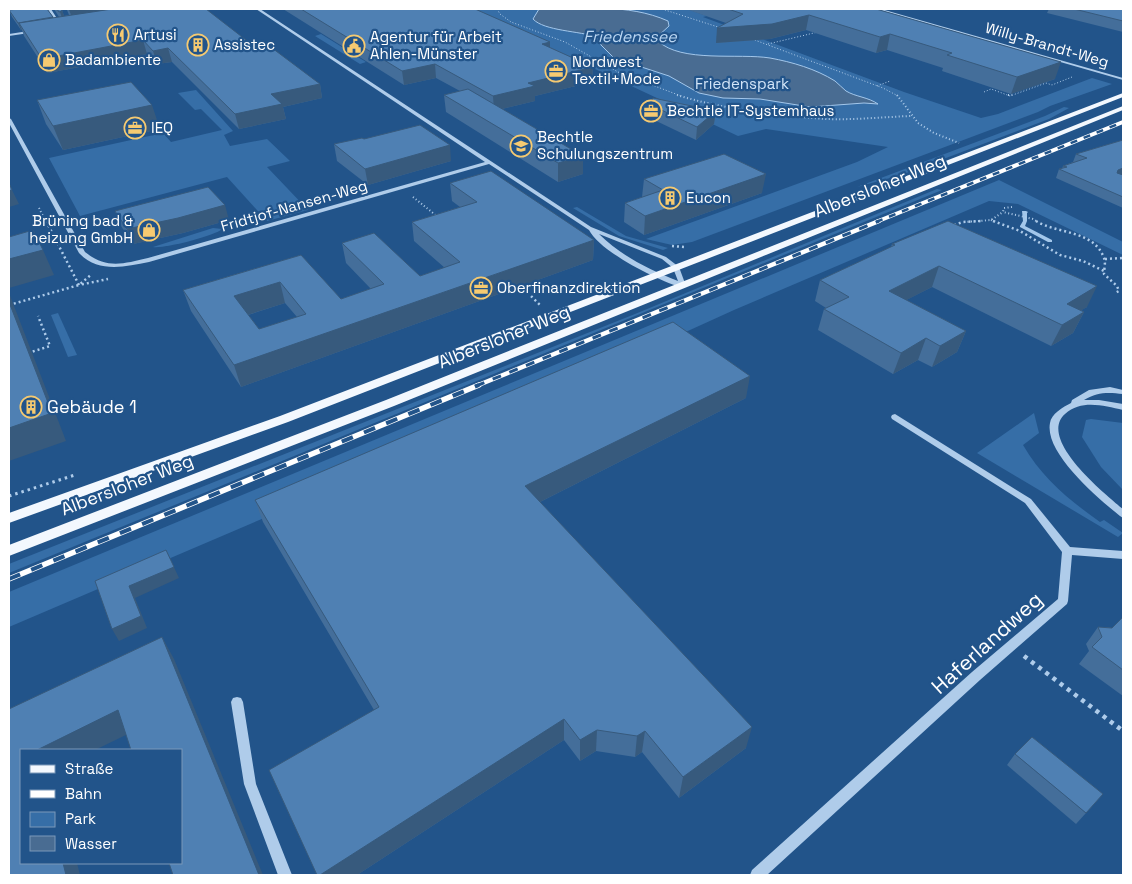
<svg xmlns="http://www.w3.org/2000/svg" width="1132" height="884" font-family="'Space Grotesk',sans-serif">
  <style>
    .green { fill: #366ea7 }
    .water { fill: #496c92; stroke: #a3c7eb }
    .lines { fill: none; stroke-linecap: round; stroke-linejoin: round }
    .stream { fill: #a3c7eb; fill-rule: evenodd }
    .path-far4 { stroke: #afccea; stroke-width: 1; stroke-dasharray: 1 2; stroke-linecap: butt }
    .path-far3 { stroke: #afccea; stroke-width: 2; stroke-dasharray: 1 2.5; stroke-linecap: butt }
    .path-far2 { stroke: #afccea; stroke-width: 2.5; stroke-dasharray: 2 3; stroke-linecap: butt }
    .path-far1 { stroke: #afccea; stroke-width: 3; stroke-dasharray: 2.5 4; stroke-linecap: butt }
    .path { stroke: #afccea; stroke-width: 4.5; stroke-dasharray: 4 5; stroke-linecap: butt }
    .minor { fill: #afccea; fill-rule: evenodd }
    .major { fill: #f3f8fe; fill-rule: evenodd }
    .rail-far2-casing { stroke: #fff; stroke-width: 4 }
    .rail-far1-casing { stroke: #fff; stroke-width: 4.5 }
    .rail-casing { stroke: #fff; stroke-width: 5.5 }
    .rail-far2 { stroke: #22548a; stroke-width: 2.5; stroke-dasharray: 7; stroke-linecap: butt }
    .rail-far1 { stroke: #22548a; stroke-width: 3; stroke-dasharray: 9; stroke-linecap: butt }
    .rail { stroke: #22548a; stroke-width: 4; stroke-dasharray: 12; stroke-linecap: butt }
    .wall { fill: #446e9a; fill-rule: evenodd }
    .shaded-wall { fill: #375a7d }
    .building { fill: #4f80b3; stroke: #375a7d; fill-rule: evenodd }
    .labels { text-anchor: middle; stroke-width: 4.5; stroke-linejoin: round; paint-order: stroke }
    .far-poi-label { font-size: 15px; fill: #fff; stroke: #22548a; text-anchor: start }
    .far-street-label { font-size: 15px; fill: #fff; stroke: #22548a }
    .far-park-label { font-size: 15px; fill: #d3e5f8; stroke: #22548a }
    .far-water-label { font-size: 16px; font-style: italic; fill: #bad6f2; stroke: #22548a }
    .street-label { font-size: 18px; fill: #fff; stroke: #22548a }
    .poi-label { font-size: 18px; fill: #fff; stroke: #22548a; text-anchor: start }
    .near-street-label { font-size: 21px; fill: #fff; stroke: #22548a }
  </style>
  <rect width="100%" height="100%" fill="#22548a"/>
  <!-- green -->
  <g class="green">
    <polygon points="474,9 687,9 707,16 703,17 904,92 981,118 998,114 1092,78 1112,84 1050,106 1038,112 692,242 672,245 646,239 857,162 888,147 766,129 738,136 486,18"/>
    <polygon points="321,34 366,62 360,64 315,36"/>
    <polygon points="196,90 233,131 224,135 230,146 267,139 290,161 267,167 308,210 267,221 227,177 80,216 49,158 163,133 171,142 222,130 201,109 195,110 178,93"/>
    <polygon points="1064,107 1069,108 1049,119 901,175 857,187 1045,116"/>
    <polygon points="999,180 1123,242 1123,255 1018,204 989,201 734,310 470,430 9,627 9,592"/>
    <polygon points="937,189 942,190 9,573 9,564 635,314"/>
    <polygon points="577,207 626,236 668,248 663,250 619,236 573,208"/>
    <path d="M213,228L222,229C215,236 163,249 153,247Z"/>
    <polygon points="58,313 77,355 68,357 51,315"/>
    <path d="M1034,413L1039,433L1023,445C1042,478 1069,500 1100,522L1104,520L1123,533L1118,537L977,453Z"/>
    <polygon points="1091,419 1123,423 1123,490 1101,467 1082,437 1086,420"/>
  </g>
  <!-- water -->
  <path class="water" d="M539,9C581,9 628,3 668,21L669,26L657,37L658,41C681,63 739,53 770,58C792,62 816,69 835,81C839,84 842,88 846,91C856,97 868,97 878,104L864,103L810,107L760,99L723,98L699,93L669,76L614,58L601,45L597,37C580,31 544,31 533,19Z"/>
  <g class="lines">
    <!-- stream -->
    <g class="stream">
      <polygon points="9,9 18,9 9,11"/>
      <polygon points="1022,211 1026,211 1028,212 1027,213 1027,221 1025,226 1052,240 1052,242 1048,242 1020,227 1020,226 1023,221"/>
    </g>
    <!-- path-far4 -->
    <g class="path-far4">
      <polyline points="497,9 500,14 511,22 565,42 618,72 681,96"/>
      <polyline points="662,9 721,28"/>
      <polyline points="752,39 883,88 898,96"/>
      <polyline points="768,44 818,32"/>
      <polyline points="877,86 890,81"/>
      <polyline points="984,92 991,89 1010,96 1046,83 1052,85 1072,77"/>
    </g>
    <!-- path-far3 -->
    <g class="path-far3">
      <path d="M677,95C722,109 780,116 827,119C855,120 883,117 911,116"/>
      <polyline points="897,95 918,123 934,133 959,143"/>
      <polyline points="1008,95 1012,95"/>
      <polyline points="413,197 438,217"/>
      <polyline points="1012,207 1004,208 1003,212 1033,219 1038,222"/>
      <polyline points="39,208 46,222"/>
      <polyline points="991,220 996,222"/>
      <polyline points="964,222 991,220 1003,212"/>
    </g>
    <!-- path-far2 -->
    <g class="path-far2">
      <polyline points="46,221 79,285 108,279"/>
      <polyline points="993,221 1020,231 1060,255 1083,261 1104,271"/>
      <path d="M1036,221C1057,234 1094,230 1104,258C1106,262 1104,269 1104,274L1117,286L1119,291L1115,293"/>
      <polyline points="954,225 963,222 981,221"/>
      <polyline points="672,246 685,247"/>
      <polyline points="1105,259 1123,258"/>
      <polyline points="524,289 540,305"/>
      <polyline points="9,305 79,285 92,274"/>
      <polyline points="28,353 50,346 38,316"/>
    </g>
    <!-- path-far1 -->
    <polyline class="path-far1" points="9,496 75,475"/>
    <!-- path -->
    <polyline class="path" points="1024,656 1123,731"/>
    <!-- minor -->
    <g class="minor">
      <polygon points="46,9 51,9 63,28 61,28 48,10 42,12 40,11"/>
      <path d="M256,9H260L591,227L666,257L679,267L686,286L683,288C659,281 600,252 589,230L489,164L149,262C124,267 98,273 79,253L9,123V118L11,119L85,252C106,269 123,264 148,258L485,162ZM599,234L662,259L673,268L678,281C650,270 621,256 599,234Z"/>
      <polygon points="876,9 881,9 1123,78 1123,80"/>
      <polygon points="35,30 36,32 9,36 9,34"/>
      <path d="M1110,387L1123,390V394C1108,392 1097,392 1084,400H1099L1123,404V410C1104,406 1082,399 1065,414C1037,439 1105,494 1123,509V518L1120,516C1099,499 1044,453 1050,423C1051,414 1063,407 1071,403L1072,400L1089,390Z"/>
      <polygon points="895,414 1031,499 1070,547 1123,551 1123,559 1072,555 1068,601 1067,604 980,680 767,875 750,875 752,870 972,672 1058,599 1062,552 1025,503 892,419 891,417 892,415"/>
      <polygon points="237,697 241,698 243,702 256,784 292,875 278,875 244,784 231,702 233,698"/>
    </g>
    <!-- major -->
    <g class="major">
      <polygon points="1123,93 1123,97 288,422 9,523 9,513 280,416"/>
      <polygon points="1123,106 1123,110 394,406 9,556 9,545 386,400"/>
    </g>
    <!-- rail-far2 casing -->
    <g class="rail-far2-casing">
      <polyline id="rail-far2" points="876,222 1123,122"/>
    </g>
    <!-- rail-far1 casing -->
    <g class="rail-far1-casing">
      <polyline id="rail-far1" points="476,386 879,221"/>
    </g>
    <!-- rail casing -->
    <g class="rail-casing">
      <polyline id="rail" points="9,579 479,385"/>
    </g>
    <!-- rail-far2 -->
    <use href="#rail-far2" class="rail-far2"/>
    <!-- rail-far1 -->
    <use href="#rail-far1" class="rail-far1"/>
    <!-- rail -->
    <use href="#rail" class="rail"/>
  </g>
  <!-- wall -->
  <g class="wall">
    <path d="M54,9H76L259,50L320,84L322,98L283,107L286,119L239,129L172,62L157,64L147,54L48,73L24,36L22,30H21L12,17L9,10L53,18L59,17ZM62,10H67L69,15L64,16Z"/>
    <polygon points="283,9 475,9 550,48 593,67 592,82 535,96 535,101 502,109 583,156 583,174 558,182 446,112 444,95 460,91 436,78 404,85"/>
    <polygon points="686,9 876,9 1055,79 1011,94 942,71 943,68 887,50 876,53 806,30 770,39 716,43 726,23"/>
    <polygon points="1049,9 1123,9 1123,32 1047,13"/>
    <polygon points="37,100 160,129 63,150 46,124"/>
    <polygon points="651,105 716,111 714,124 696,140 650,118"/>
    <polygon points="364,139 451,161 368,185 337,161 334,144"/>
    <polygon points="1123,140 1123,208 1056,178 1059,169 1062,169 1063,166 1073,162 1076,154"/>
    <polygon points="644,179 762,193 644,235 624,222 625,203 642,197"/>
    <path d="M450,183L594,240L593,260L241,387L191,311L183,290L301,255L341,299L371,289L346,263L342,243L420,276L445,268L414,241L412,222L460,207L452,201ZM285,303L297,317L259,329L248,315Z"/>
    <polygon points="115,211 229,220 183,233 133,244 121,226"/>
    <polygon points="892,244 1087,307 1081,310 1084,312 1073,333 1051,346 932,287 906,300 966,331 957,352 932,367 918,360 893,374 818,330 824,309 826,308 815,301 820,280 891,247"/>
    <polygon points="746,398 540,502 746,748 679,798 642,752 635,757 596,751 580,761 564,740 357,875 317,875 374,710 263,522 255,500"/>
    <polygon points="1123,617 1123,696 1079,664 1089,651 1086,644 1098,627 1112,628"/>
    <polygon points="1015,754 1086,813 1076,824 1007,765"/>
  </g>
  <!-- shaded-wall -->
  <g class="shaded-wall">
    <polygon points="59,9 67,9 67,10 62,10 67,24 64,24"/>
    <polygon points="76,9 161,9 74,22 69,10"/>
    <polygon points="809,15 806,30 770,39 716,43 717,28"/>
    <polygon points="53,17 19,23 22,30 21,30 18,23"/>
    <polygon points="890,34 887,50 876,53 880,37"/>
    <polygon points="143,40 147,54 48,73 42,59"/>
    <polygon points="550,42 550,56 542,44"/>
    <polygon points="168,48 172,62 157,64 153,51"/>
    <polygon points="1061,62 1055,79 1011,94 1017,77"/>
    <polygon points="435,64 436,78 404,85 402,71"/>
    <polygon points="593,67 592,82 535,96 535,101 494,111 493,96 528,83"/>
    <polygon points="320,84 322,98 283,107 286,119 239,129 235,114 271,94"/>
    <polygon points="152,105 160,129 63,150 53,126"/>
    <polygon points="716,111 714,124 696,140 697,127"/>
    <polygon points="450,145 451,161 368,185 365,169"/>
    <polygon points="583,156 583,174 558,182 558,163"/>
    <polygon points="1123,168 1123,175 1114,179 1118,170"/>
    <polygon points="766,174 762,193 644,235 645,216"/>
    <polygon points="12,190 19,204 9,207 9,191"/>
    <polygon points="225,205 229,220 183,233 133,244 127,229"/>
    <polygon points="594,240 593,260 241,387 234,365"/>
    <polygon points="43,250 54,275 9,288 9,259"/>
    <polygon points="939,266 932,287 883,312 889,291"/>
    <polygon points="280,282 285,303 241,317 234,296"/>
    <polygon points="1097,286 1087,307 1059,324 1067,304"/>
    <polygon points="9,293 66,441 9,461"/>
    <polygon points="1084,312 1073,333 1051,346 1062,325"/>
    <polygon points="966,331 957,352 932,367 940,346"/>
    <polygon points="926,338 918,360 893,374 901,353"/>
    <polygon points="750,376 746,398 526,509 525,486"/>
    <polygon points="166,550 179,578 135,598 147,628 119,641 112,629 129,586"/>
    <polygon points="162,637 174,659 263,875 259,875"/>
    <polygon points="118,710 132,732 95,750 37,750"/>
    <polygon points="564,719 564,740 357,875 320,875"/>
    <polygon points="752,727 746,748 679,798 683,777"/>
    <polygon points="597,730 596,751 580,761 580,740"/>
    <polygon points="645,731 642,752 635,757 637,736"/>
    <polygon points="63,863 77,863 80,875 66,875"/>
  </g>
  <!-- building -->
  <g class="building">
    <polygon points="19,9 47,9 53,17 18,23 9,10"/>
    <polygon points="57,9 61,9 62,11 59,12"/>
    <polygon points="112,9 206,9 259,50 272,48 320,84 271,94 282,104 235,114 168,48 153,51 143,40 42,59 19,23"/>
    <polygon points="301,9 475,9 550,42 542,44 593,67 528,83 535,86 493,96 435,64 402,71"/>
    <polygon points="728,9 876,9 1061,62 1017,77 947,55 952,53 890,34 880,37 809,15 772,24 717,28 743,14"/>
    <polygon points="1074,9 1123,9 1123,21"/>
    <polygon points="131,82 152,105 53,126 37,100"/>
    <polygon points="468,89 583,156 558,163 444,95"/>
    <polygon points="653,98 716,111 697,127 651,105"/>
    <polygon points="420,125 450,145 365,169 334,144 362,138 364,139"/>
    <polygon points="1123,140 1123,168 1118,170 1117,173 1123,175 1123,197 1059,169 1067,167 1063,166 1087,158 1076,154"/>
    <polygon points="724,154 766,174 645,216 625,203 663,190 644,179"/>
    <path d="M491,171L594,240L234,365L183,290L301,255L341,299L384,284L342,243L374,233L420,276L460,262L412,222L477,202L450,183ZM280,282L306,314L259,329L234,296Z"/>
    <polygon points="9,183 12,190 9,191"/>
    <polygon points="208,187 225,205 178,218 127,229 115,211"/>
    <polygon points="948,221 1097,286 1067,304 1084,312 1062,325 939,266 889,291 966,331 940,346 926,338 901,353 824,309 849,297 820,280 895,245 892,244"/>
    <polygon points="33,230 43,250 9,259 9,237"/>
    <polygon points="9,302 52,413 9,428"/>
    <polygon points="673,322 750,376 525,486 752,727 683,777 645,731 637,736 597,730 580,740 564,719 320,875 317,875 269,770 379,707 255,500"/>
    <polygon points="166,550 174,567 129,586 141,616 112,629 95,581"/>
    <polygon points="1123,617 1123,670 1092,647 1102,637 1098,627 1112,628"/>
    <polygon points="162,637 259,875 173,875 169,863 181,863 181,750 131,750 118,710 37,750 21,750 21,863 63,863 66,875 9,875 9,709"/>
    <polygon points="1032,737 1103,794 1086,813 1015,754"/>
  </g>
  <!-- icons -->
  <defs>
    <g id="restaurant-ring" transform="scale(1.125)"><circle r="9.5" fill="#22548a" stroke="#f6ca71" stroke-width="1.5"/><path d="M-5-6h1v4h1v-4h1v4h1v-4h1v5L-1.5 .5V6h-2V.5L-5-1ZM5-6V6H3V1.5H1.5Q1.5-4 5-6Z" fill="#f6ca71"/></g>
    <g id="building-ring" transform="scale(1.125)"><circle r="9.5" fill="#22548a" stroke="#f6ca71" stroke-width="1.5"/><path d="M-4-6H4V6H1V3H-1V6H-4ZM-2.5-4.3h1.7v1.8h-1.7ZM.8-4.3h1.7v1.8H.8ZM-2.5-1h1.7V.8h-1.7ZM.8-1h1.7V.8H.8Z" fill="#f6ca71"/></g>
    <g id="civic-ring" transform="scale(1.125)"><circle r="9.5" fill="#22548a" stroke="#f6ca71" stroke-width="1.5"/><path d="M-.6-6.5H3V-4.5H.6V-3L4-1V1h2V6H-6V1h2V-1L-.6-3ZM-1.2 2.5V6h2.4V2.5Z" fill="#f6ca71"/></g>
    <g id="shop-ring" transform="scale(1.125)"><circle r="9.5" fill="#22548a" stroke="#f6ca71" stroke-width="1.5"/><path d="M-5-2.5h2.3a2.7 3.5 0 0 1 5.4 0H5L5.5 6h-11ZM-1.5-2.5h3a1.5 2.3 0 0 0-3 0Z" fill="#f6ca71"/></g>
    <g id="office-ring" transform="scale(1.125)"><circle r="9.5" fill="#22548a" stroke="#f6ca71" stroke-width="1.5"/><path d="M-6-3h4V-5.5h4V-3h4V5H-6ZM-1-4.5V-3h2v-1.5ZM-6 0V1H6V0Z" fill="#f6ca71"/></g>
    <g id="school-ring" transform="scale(1.125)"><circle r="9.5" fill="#22548a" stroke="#f6ca71" stroke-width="1.5"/><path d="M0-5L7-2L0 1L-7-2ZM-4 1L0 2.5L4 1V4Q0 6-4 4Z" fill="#f6ca71"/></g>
  </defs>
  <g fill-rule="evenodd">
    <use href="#restaurant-ring" x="118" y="35"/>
    <use href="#building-ring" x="198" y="45"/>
    <use href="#civic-ring" x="354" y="46"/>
    <use href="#shop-ring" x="49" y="60"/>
    <use href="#office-ring" x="556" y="71"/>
    <use href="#office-ring" x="651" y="111"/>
    <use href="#office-ring" x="135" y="128"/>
    <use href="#school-ring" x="521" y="146"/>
    <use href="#building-ring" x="670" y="198"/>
    <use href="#shop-ring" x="149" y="230"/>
    <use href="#office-ring" x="481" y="288"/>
    <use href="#building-ring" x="31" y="407"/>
  </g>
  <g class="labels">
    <!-- far-poi labels -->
    <g class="far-poi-label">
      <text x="134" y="40">Artusi</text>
      <text x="370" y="42">Agentur für Arbeit<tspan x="370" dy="17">Ahlen-Münster</tspan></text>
      <text x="214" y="50">Assistec</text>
      <text x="65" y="65">Badambiente</text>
      <text x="572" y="67">Nordwest<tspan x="572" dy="17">Textil+Mode</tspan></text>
      <text x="667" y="116">Bechtle IT-Systemhaus</text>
      <text x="151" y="133">IEQ</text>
      <text x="537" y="142">Bechtle<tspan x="537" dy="17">Schulungszentrum</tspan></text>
      <text x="686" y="203">Eucon</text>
      <text x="133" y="226" text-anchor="end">Brüning bad &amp;<tspan x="133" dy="17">heizung GmbH</tspan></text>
      <text x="497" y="293">Oberfinanzdirektion</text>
    </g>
    <!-- far-street labels -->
    <g class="far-street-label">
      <text transform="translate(1047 45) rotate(16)" y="5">Willy-Brandt-Weg</text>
      <text transform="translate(294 206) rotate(-16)" y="5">Fridtjof-Nansen-Weg</text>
    </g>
    <!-- far-park labels -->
    <g class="far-park-label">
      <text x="742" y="89">Friedenspark</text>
    </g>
    <!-- far-water labels -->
    <g class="far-water-label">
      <text x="630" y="42">Friedenssee</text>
    </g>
    <!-- street labels -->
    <g class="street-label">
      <text transform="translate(880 186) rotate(-22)" y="6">Albersloher Weg</text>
      <text transform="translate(504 337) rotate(-22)" y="6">Albersloher Weg</text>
      <text transform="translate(127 485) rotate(-21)" y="6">Albersloher Weg</text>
    </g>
    <!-- poi labels -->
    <g class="poi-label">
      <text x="47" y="413">Gebäude 1</text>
    </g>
    <!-- near-street labels -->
    <g class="near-street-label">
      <text transform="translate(987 643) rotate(-42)" y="7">Haferlandweg</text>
    </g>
  </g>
  <!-- border -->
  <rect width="1132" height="884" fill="none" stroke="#ffffff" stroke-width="20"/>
  <!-- legend -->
  <rect x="20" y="749" width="162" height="115" fill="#22548a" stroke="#7a98b9"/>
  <rect x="30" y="765" width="25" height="8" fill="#f3f8fe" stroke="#7a98b9"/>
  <text x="65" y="774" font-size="15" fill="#ffffff">Straße</text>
  <rect x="30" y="790" width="25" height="8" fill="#ffffff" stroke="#7a98b9"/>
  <text x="65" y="799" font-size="15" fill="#ffffff">Bahn</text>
  <rect x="30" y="812" width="25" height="15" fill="#366ea7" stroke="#7a98b9"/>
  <text x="65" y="824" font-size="15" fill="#ffffff">Park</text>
  <rect x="30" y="836" width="25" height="15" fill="#496c92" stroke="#7a98b9"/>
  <text x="65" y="849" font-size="15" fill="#ffffff">Wasser</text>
</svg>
